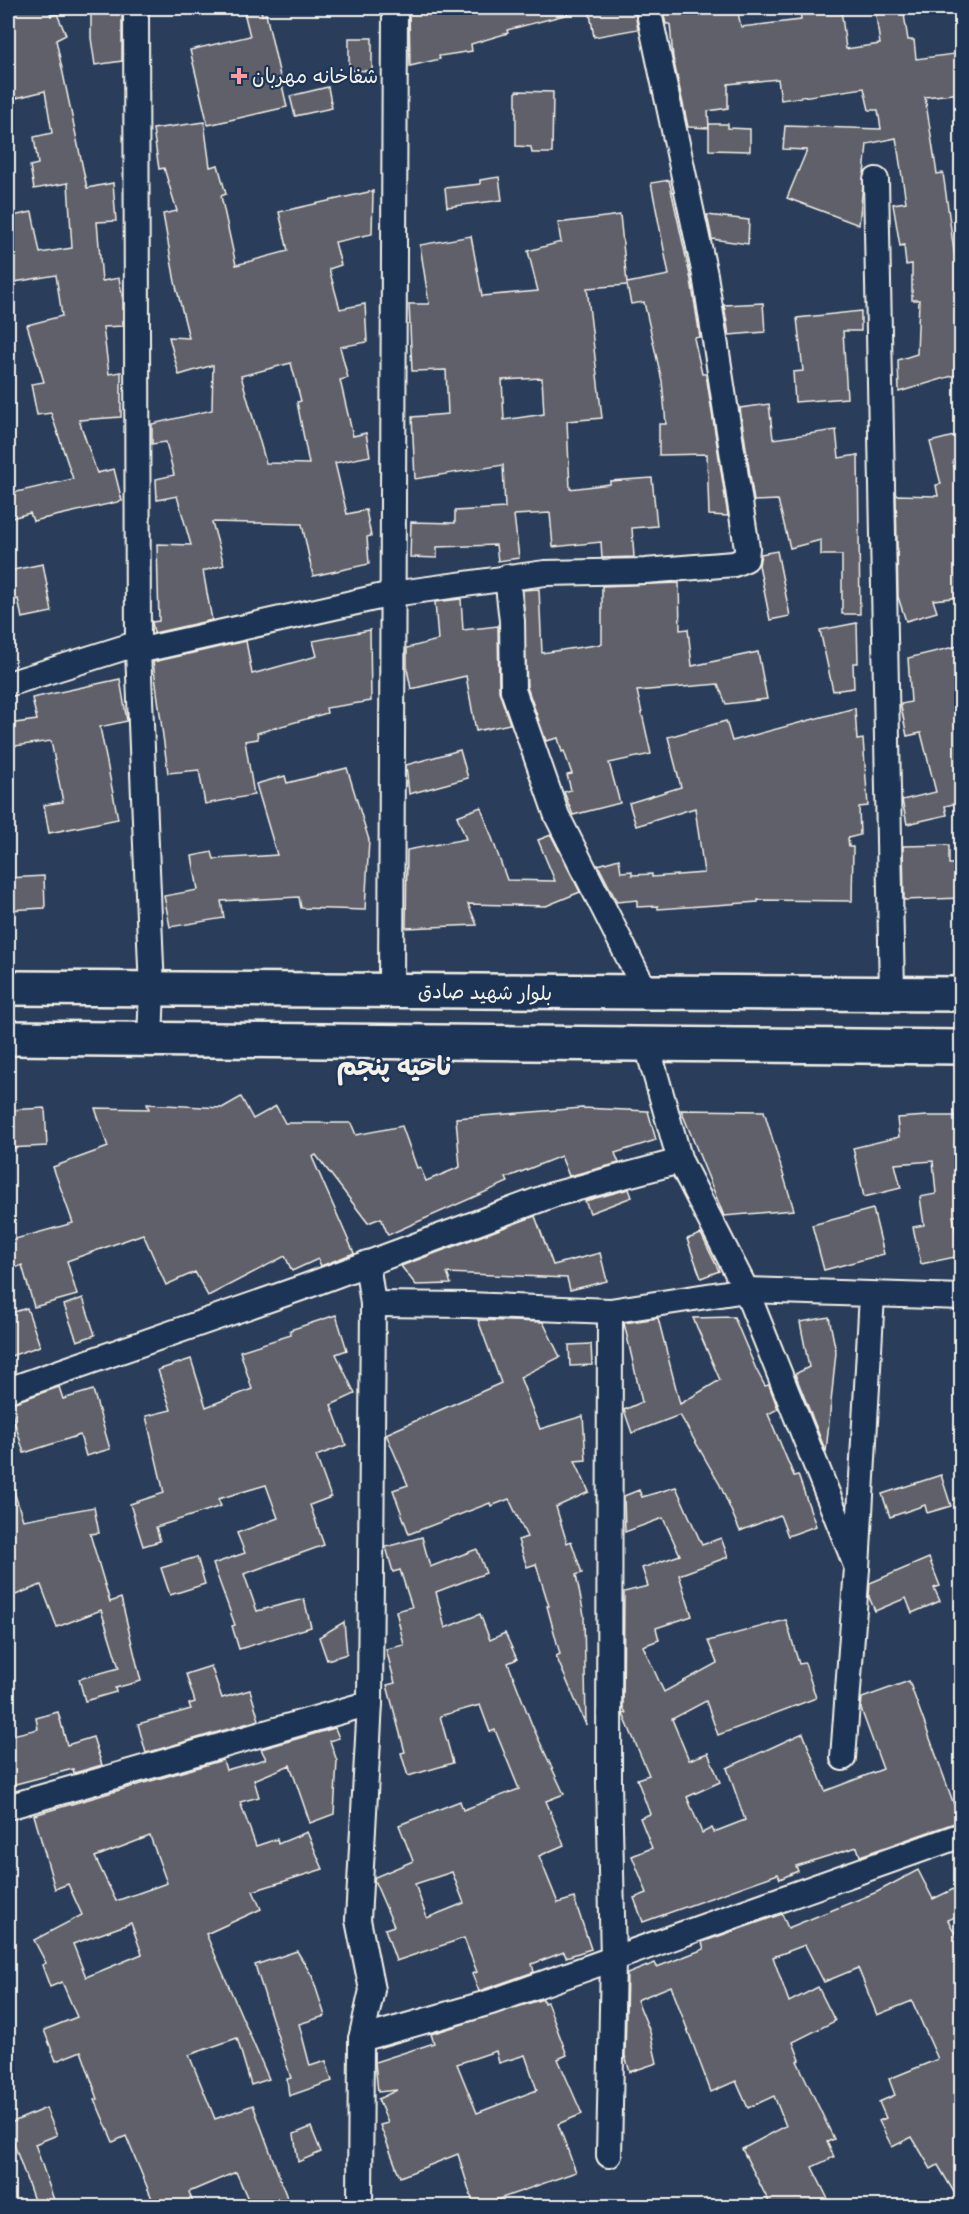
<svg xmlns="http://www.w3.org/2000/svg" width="969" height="2214" font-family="Mynerve,'Playpen Sans Arabic',sans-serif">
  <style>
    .building { fill: #5f6069; stroke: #f4f1e8; stroke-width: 1.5; fill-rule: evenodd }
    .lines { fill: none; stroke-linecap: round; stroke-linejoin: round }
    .street-casing { stroke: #f4f1e8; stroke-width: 28 }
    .secondary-casing { stroke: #f4f1e8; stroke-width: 38 }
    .street { stroke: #1d3557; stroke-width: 24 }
    .secondary { stroke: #1d3557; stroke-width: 33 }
    .poi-dot { fill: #ff9aa2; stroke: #1d3557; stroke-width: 2 }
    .labels { text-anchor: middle; stroke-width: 4.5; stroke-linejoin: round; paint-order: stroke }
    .poi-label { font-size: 20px; fill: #f4f1e8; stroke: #1d3557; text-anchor: start }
    .street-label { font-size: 20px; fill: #f4f1e8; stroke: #1d3557 }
    .district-label { font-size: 26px; font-weight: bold; fill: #f4f1e8; stroke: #1d3557 }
  </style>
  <rect width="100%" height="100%" fill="#2a3e5b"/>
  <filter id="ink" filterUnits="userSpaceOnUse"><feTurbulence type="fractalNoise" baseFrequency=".0167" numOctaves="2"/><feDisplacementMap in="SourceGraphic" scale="12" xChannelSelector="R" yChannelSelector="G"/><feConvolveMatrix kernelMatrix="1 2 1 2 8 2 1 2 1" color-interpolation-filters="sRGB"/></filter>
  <g filter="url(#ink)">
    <!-- building -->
    <g class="building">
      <polygon points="8,8 49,8 51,16 57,14 66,35 56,40 87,188 113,183 116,221 97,222 102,281 119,278 123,300 123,326 103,327 109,374 121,372 121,417 79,420 97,473 114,469 122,501 33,521 30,513 8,519 8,494 73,479 51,413 37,415 31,384 44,382 27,325 62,316 56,275 8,283 8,217 32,212 40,253 72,248 68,183 34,189 30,166 38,164 34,137 52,133 45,91 8,100"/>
      <polygon points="91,8 122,8 122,61 95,65 91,38"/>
      <polygon points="243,8 261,8 262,15 266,14 287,107 208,125 190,50 250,36"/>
      <polygon points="409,8 568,8 569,14 507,30 508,33 471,44 472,51 439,56 440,59 410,66"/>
      <polygon points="589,8 634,8 638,29 594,37"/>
      <polygon points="662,8 737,8 741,27 801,20 800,8 841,8 846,49 880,44 875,8 903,8 908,40 914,40 916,59 962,53 962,93 925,97 937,174 943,173 957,272 962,272 962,373 899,392 898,360 917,354 919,300 912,300 912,264 906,265 904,245 900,246 893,204 906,202 896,138 867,144 859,225 787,198 807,150 783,149 785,126 881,129 878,110 869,110 864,88 781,100 778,79 728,84 728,108 708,111 709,128 688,127 673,58 670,24 666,24"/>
      <polygon points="349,38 372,38 372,71 349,70"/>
      <polygon points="328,87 332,108 295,116 290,96"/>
      <polygon points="516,91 553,92 552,153 532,153 531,147 516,146"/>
      <path d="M204,122L210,167L218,165L226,194L221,196L236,265L288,251L279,212L373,191L372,234L335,242L341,265L329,269L340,309L365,304L367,342L340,347L348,378L340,380L353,436L366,433L370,456L335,463L347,514L366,510L371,536L367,537L369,564L313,576L302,524L212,522L224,565L203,571L212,620L154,633L152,622L159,621L157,544L191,545L177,496L157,500L156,479L174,475L166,442L152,444V424L212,410L213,365L179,375L169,337L189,338L175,282L163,214L177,211L164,168L159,169L153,129ZM291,363L301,401L297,402L309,464L266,463L241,376Z"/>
      <polygon points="709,124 728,124 728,128 750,129 750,151 709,150"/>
      <polygon points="499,177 502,200 447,207 445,188 480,184 480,180"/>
      <path d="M669,180L691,280L700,337L694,338L702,374H706L728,516L709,515L707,454L659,455V424H666L662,381L644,302L631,304L627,285L587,288L602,418L567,421L570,489L610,484V481L652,478L657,526L632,528L634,557L602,558L601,542L553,547L550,513L514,515L519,558L498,561L496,545L437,547V558L410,557L411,522L455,523V511L505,508L503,465L415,479L412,417L448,414L446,370L412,371L409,304H429L420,245L471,236L482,296L538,291L528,251L561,242L558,223L620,215L627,283L669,275L651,183ZM542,378L544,414L504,420L502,380Z"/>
      <polygon points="707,215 749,220 748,244 712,239"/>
      <polygon points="763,303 765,332 729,335 724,305"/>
      <polygon points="861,311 861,331 843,331 847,398 795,402 793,372 803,371 797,318"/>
      <polygon points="769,404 773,439 836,430 839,458 858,455 860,614 842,614 842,555 821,555 821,540 790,548 778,500 754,501 740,408"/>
      <polygon points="962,434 962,460 953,462 962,498 962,597 933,600 937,612 906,621 898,597 896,495 938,496 936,485 941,484 930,442"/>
      <polygon points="777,551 790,616 770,620 759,565 761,554"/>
      <polygon points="43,564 52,612 22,618 18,599 10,601 8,571"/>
      <polygon points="679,583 680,630 688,629 692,666 758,652 767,699 726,704 718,684 637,691 651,754 609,763 620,803 573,815 564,792 571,790 567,775 572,774 564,751 562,752 558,738 546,741 527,687 523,590 539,589 542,653 602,644 602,586"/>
      <polygon points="461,599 463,630 498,626 499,691 510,724 476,731 466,676 411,689 407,669 407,648 438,640 435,602"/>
      <polygon points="857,623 858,663 853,663 854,688 833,691 820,630"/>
      <polygon points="370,630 371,701 326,708 327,713 257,733 258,739 245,741 254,795 205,804 199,770 168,773 153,662 246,641 252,674 317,656 313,641"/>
      <polygon points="962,645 962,802 945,806 947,815 907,824 902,800 936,792 921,733 907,736 901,707 901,704 911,702 908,658"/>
      <polygon points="120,679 127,721 100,727 118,819 49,833 44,805 63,802 51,741 8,747 8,724 37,720 32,698"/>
      <polygon points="855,708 857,740 863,739 868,806 859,807 860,835 848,838 849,847 853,847 852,901 758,900 758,902 658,909 658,906 637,907 637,900 617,902 598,865 619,859 621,872 632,871 632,875 652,874 652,877 704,873 695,808 636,826 629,803 681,787 668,737 726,721 732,741"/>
      <polygon points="460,750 468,778 409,794 406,765"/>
      <polygon points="347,768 369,840 365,910 301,908 299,897 221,901 224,918 170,927 164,896 198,890 192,856 212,852 214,859 277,855 256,784 285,776 287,783"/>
      <polygon points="481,807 507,880 555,881 538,840 551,835 580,892 546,906 468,904 477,925 406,928 407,850 466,839 457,816"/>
      <polygon points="949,845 949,864 962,864 962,898 904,900 903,846"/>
      <polygon points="44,876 45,908 8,910 8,878"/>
      <polygon points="241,1097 253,1119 276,1106 285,1123 351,1123 356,1135 402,1126 417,1168 420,1167 426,1181 460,1167 456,1118 582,1108 648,1111 656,1140 615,1153 619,1163 569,1176 561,1156 506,1178 508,1182 388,1235 381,1218 368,1223 316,1155 312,1157 354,1253 321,1266 318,1259 292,1271 285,1256 208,1296 195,1272 166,1285 143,1234 67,1261 77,1295 34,1307 22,1265 8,1271 8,1241 73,1223 53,1167 108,1147 95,1108 149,1109 147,1104 222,1108"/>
      <polygon points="45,1108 47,1146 8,1148 8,1110"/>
      <polygon points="681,1110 764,1111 794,1210 724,1216"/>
      <polygon points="928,1116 957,1116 962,1149 962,1166 956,1167 962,1215 953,1216 960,1256 921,1264 913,1227 924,1225 920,1197 936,1194 933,1161 895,1164 901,1188 864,1197 853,1148 899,1137 897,1118"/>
      <polygon points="629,1189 632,1197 590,1213 585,1201"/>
      <polygon points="873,1209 884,1254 824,1270 812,1225"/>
      <polygon points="535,1216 553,1265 600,1253 607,1281 570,1290 567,1278 447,1273 451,1284 416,1285 401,1266"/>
      <polygon points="701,1234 719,1271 701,1278 687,1239"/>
      <polygon points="83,1298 95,1335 77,1341 64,1305"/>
      <polygon points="27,1308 40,1346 8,1357 8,1314"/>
      <polygon points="336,1315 347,1350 336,1354 355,1394 331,1405 346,1445 316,1456 331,1497 310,1505 324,1545 244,1574 257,1611 304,1599 311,1627 239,1649 232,1626 235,1625 213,1564 245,1553 237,1533 278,1518 266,1485 218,1499 221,1506 156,1527 160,1541 143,1546 130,1504 164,1493 146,1416 171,1410 158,1370 191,1359 206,1407 252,1389 240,1351 291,1335 290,1330"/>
      <polygon points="734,1317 756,1369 765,1386 769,1385 778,1409 768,1414 794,1476 798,1475 816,1526 788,1536 780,1515 740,1531 720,1485 680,1415 632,1433 624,1410 642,1402 624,1323 658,1318 680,1404 720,1380 693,1318"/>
      <polygon points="829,1317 836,1352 826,1452 795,1374 809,1367 800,1322"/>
      <polygon points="478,1320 543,1322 560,1357 520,1377 540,1429 583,1416 586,1460 575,1461 589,1492 556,1507 567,1543 571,1541 582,1573 576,1575 584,1615 586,1725 556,1656 560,1654 547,1606 549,1606 536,1564 527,1567 518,1540 527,1537 509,1499 491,1506 490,1503 409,1534 393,1490 408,1485 386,1434 501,1383"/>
      <polygon points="591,1344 592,1365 570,1366 569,1345"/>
      <polygon points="59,1387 63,1399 93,1390 110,1449 86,1456 80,1435 24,1453 9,1404"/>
      <polygon points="941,1475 951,1506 927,1513 925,1505 890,1517 882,1494"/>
      <polygon points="12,1485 23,1520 94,1507 99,1533 90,1534 110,1602 121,1598 141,1681 115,1688 116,1692 85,1701 79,1679 119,1668 101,1610 57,1627 41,1585 8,1598 8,1559 13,1557 8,1536 8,1486"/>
      <polygon points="676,1487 702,1545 721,1538 728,1557 679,1575 692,1616 656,1628 659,1640 643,1646 664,1692 717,1663 708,1641 786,1620 799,1664 805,1663 816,1698 718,1735 706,1701 672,1719 689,1760 708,1753 720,1782 687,1797 702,1833 712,1828 714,1832 745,1820 727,1768 803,1733 825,1791 883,1769 861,1709 862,1698 909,1681 960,1821 860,1856 857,1847 796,1866 798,1871 780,1879 778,1874 643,1922 634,1898 647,1893 632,1856 652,1848 640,1818 650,1814 637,1779 649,1775 623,1714 626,1713 623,1707 624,1592 648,1586 642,1568 680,1555 663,1518 625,1532 624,1496 639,1490 642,1497"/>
      <path d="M422,1537L430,1567L477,1549L486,1573L436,1592L445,1628L480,1614L490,1640L505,1633L517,1659L508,1663L532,1725L564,1794L546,1801L564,1845L539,1856L558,1903L574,1898L591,1949L566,1957L564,1952L532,1964L534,1972L479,1991L472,1974L477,1972L464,1938L396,1961L385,1929L394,1926L374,1880L375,1877L413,1861L399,1825L460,1801L463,1810L519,1789L495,1730L490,1732L480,1705L440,1716L453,1763L408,1776L401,1753L405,1752L387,1685L395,1683L386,1649L404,1645L396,1611L412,1607L400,1570L393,1572L386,1547ZM452,1872L464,1903L427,1918L415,1884Z"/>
      <polygon points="197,1557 205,1584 170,1595 161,1568"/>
      <polygon points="929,1558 940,1586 934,1588 940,1601 912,1613 906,1598 875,1611 869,1597 870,1583"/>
      <polygon points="344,1622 347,1654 327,1660 319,1637"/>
      <polygon points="211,1666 222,1698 250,1690 259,1720 146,1753 138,1724 191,1709 189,1704 195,1702 186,1674"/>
      <polygon points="58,1712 67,1745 93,1737 102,1765 74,1773 73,1769 8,1786 8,1736 38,1729 36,1718"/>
      <path d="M335,1728L339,1738L330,1741L337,1761L334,1814L310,1823L290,1765L254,1780L259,1797L240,1802L256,1846L277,1839L278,1844L307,1832L323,1869L253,1891L261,1909L206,1934L269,2079L251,2085L237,2038L189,2055L215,2119L253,2105L290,2206H251L236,2172L189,2192L194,2206H155L126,2136L113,2142L95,2100L98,2099L81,2051L56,2061L44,2030L77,2017L62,1982L50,1987L42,1965L46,1963L34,1940L82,1915L68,1884L55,1889L34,1815L223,1760L226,1770L266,1759L261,1749ZM150,1836L167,1883L116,1901L95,1857ZM131,1923L142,1954L86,1977L73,1944Z"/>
      <polygon points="918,1870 933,1899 962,1885 962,1914 948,1920 962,1947 962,2206 938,2165 931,2169 912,2137 892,2147 879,2121 886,2118 879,2102 895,2095 889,2079 938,2059 912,2001 877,2015 858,1968 824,1982 805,1945 773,1957 789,2002 818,1987 835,2021 793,2042 800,2060 797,2061 834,2139 827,2142 834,2157 812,2167 829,2201 817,2206 771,2206 742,2149 786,2126 774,2096 748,2108 736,2081 711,2092 671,1986 637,2000 650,2032 657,2063 630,2072 625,2056 627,1974 655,1963 657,1967 704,1949 702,1942 782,1914 788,1928 877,1892"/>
      <polygon points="297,1951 312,1976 325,2016 299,2024 310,2066 326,2061 332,2081 289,2096 287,2079 291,2078 255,1965"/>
      <path d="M543,1999L544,2003L547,2002L567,2055L558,2059L582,2114L558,2124L576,2172L479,2206H474L458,2154L400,2177L380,2125L388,2123L378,2099L397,2090L378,2092L375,2062L434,2043L431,2034ZM496,2051L499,2063L525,2055L537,2090L477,2113L457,2064Z"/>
      <polygon points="46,2108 57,2135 35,2144 54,2200 36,2206 13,2141 8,2144 8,2124"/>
      <polygon points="311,2127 321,2152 298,2162 294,2134"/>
    </g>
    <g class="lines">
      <!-- street casing -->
      <g class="street-casing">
        <g id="street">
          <polyline points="136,8 138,651 152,990 150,1039"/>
          <polyline points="876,180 892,992"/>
          <polyline points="507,577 512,621 513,690 557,816 647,994"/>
          <polyline points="138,651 392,594 545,573 645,571 734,564 746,559 747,548 705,275 648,8"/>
          <polyline points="8,684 139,643"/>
          <polyline points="391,991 395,8"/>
          <polyline points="647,1045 680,1161 746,1290 857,1568"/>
          <polyline points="373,1304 468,1305 610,1311 746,1290 962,1297"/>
          <polyline points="8,1390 304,1287 552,1195 680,1161"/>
          <polyline points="843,1758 857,1568 872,1295"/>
          <polyline points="11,1806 370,1703"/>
          <polyline points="361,2039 491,2002 962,1835"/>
          <polyline points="609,2155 613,1960 609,1782 610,1311"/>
          <polyline points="360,2206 361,2039 372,1990 358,1920 370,1703 373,1304 367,1263"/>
        </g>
      </g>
      <!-- secondary casing -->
      <g class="secondary-casing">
        <g id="secondary">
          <polyline points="8,988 962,994"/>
          <polyline points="8,1038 962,1047"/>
        </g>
      </g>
      <!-- street -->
      <use href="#street" class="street"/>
      <!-- secondary -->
      <use href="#secondary" class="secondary"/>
    </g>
  </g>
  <!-- markers -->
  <path class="poi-dot" d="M236 67h6v6h6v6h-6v6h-6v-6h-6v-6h6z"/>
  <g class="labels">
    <!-- poi labels -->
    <g class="poi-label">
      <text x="252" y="83">شفاخانه مهربان</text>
    </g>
    <!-- street labels -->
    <g class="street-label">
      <text transform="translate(485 992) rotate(1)" y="7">بلوار شهید صادق</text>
    </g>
    <!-- district labels -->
    <g class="district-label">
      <text x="394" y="1075">ناحیه پنجم</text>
    </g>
  </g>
  <!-- margin -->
  <rect width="969" height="2214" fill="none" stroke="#1d3557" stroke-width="30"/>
  <rect x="15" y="15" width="939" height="2184" fill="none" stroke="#f4f1e8" stroke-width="2" filter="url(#ink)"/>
</svg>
